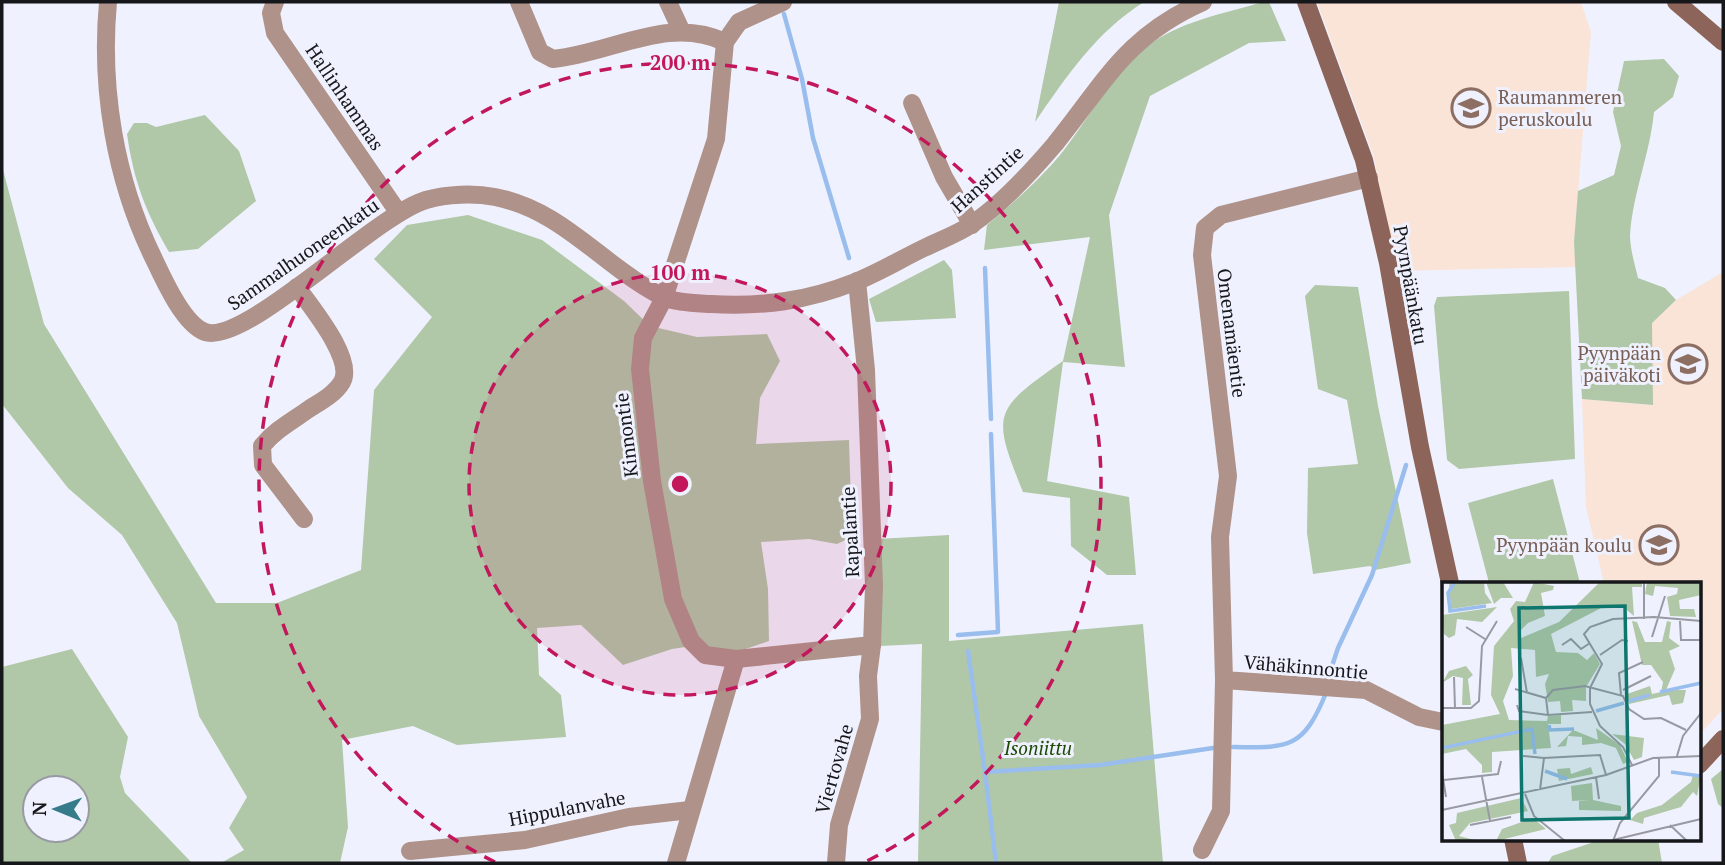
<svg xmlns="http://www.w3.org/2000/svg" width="1725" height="865" font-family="'PT Serif',serif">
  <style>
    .education { fill: #fae3d7 }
    .green { fill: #b0c7a8; fill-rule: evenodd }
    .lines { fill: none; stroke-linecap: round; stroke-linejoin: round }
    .stream { stroke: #99beee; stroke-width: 4.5 }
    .street { stroke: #af928a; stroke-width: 18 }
    .secondary { stroke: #8c6459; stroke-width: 18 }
    .ring { fill: none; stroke: #c2185b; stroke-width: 3.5; stroke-dasharray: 12 9 }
    .labels { text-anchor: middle; stroke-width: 6; stroke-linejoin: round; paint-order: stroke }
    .street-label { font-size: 19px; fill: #16171b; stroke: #eff2fe }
    .education-label { font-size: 19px; fill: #785e54; stroke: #eff2fe; text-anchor: end }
    .park-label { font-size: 19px; font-style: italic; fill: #1b4a01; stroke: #eff2fe }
    .inset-river { fill: none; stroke: #99beee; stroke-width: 3.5 }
    .inset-road { fill: none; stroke: #989aa3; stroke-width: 2 }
    .view { fill: #0f766e; fill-opacity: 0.15; stroke: #0f766e; stroke-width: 3.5 }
    .inset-edge { fill: none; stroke: #16171b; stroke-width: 3.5 }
    .centre { fill: #c2185b; stroke: #eff2fe; stroke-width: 3.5 }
    .ring-label { font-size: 21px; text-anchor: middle; font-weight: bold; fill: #c2185b; stroke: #eff2fe; stroke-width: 6; stroke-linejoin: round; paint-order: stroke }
  </style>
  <rect width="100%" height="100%" fill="#eff2fe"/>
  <!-- education -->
  <g class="education">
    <polygon points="1317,2 1581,2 1591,32 1574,242 1576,267 1394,271 1374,157"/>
    <polygon points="1723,272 1723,709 1699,735 1699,583 1604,583 1586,507 1582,399 1652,405 1652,323 1676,300"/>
  </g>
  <!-- green -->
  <g class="green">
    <path d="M1059,2H1144C1096,32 1067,76 1035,122Z"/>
    <path d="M1263,2H1269L1286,41L1249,43L1150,96L1109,215L1125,367L1063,362L1047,481L1129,497L1136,575H1107L1071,546L1070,498L1023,492C991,413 993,410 1063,361L1090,237L984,250L987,225C1014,202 1042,178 1064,150C1094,111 1118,62 1161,37C1192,19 1229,12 1263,2Z"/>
    <path d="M1664,59L1679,76L1673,97L1654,112C1650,154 1633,192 1630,235C1630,249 1635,265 1638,278L1665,288L1676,300L1652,323L1653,405L1582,399L1574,242L1578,191L1614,175L1621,146L1613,112L1624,61Z"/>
    <path d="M205,115L239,151L256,201L198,249L169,252C145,210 134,182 127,134L134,123H147L156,127Z"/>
    <polygon points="2,166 44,324 216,603 277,603 361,570 374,390 432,317 374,259 407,225 468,215 542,240 624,301 650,326 697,337 767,334 780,361 760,398 756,444 849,440 852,537 837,544 809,539 761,542 768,589 769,641 722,657 692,646 672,649 623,665 581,625 537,628 539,675 561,695 566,737 457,745 413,726 342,740 348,827 340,863 221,863 244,850 229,828 247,797 199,716 177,623 122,535 68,488 2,404"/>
    <polygon points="944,260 952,270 956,318 876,322 869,299"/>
    <polygon points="1315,285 1358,287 1378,406 1411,563 1375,570 1370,566 1313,574 1307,533 1308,468 1358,464 1347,400 1318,389 1305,296"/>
    <polygon points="1569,291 1575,459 1459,469 1447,460 1434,306 1437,297"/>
    <polygon points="1553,479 1580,583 1489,583 1468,503"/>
    <polygon points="949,535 949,641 1143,624 1163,863 918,863 922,644 880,646 877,539"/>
    <path d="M72,649L128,737L120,777L125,793L192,863H2V667ZM35,788H77V830H35Z"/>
    <polygon points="1723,769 1723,808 1718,804 1711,779"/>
    <polygon points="1603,839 1658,839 1662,863 1548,863 1552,856"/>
  </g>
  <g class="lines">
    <!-- stream -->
    <g class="stream">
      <polyline points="784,14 802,79 813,138 849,258"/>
      <polyline points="985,268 991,419"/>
      <polyline points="958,635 998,632 991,434"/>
      <polyline points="968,651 985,772"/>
      <polyline points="1330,672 1338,648 1372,575 1406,465"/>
      <path d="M1233,747C1289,748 1303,749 1326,693"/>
      <polyline points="996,863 985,772 1100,765 1213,748"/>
    </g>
    <!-- street -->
    <g class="street">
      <path d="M108,2C100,88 115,179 153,257C163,278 183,324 205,332C245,346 375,215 426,200C447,194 474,193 495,197C562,210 601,264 659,295C674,303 694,303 711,304C762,307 807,301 855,282C878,273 901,259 924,248C940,240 958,234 972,224C1002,204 1032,171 1055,144C1105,82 1126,36 1203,2"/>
      <polyline points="275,2 271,13 275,33 398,212"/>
      <path d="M519,2L540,52L553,59C613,53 668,15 725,42"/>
      <polyline points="668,2 681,30"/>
      <polyline points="912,103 944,177 972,225"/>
      <polyline points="1369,178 1221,215 1205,228 1202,255 1228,476 1220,537 1224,680 1366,690 1419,717 1443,722"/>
      <path d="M297,287C310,306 355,359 342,382C335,394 320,402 309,409C292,421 275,430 262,446L263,465L304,519"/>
      <polyline points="736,659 872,645 874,586 866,370 857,281"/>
      <polyline points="1202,850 1221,811 1224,680"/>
      <polyline points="410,851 525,840 629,817 690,810"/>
      <polyline points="676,863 736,659 705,655 691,641 673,599 652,481 640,369 643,338 664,298 716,139 725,42 739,22 783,2"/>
      <polyline points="836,863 839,825 870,719 868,676 872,645"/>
    </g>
    <!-- secondary -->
    <g class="secondary">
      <polyline points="1306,2 1364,160 1388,263 1420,447 1450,583"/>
      <polyline points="1676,2 1723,42"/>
      <polyline points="1699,765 1723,739"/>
      <polyline points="1513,839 1518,863"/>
    </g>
  </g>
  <!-- distance rings -->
  <circle cx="680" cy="484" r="211" fill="#c2185b" fill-opacity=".12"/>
  <g class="ring">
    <circle cx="680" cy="484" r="211"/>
    <path d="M495 862A421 421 0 1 1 865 862"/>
  </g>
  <!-- icons -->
  <defs>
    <g id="school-ring" transform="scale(2.0125)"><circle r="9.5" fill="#eff2fe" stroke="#8d6e63" stroke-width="1.5"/><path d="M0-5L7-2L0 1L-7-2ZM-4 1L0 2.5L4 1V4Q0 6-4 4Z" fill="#8d6e63"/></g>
  </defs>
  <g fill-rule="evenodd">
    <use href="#school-ring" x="1471" y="108"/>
    <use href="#school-ring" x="1688" y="364"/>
    <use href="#school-ring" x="1659" y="545"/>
  </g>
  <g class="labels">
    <!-- street labels -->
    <g class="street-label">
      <text transform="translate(345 97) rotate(56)" y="7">Hallinhammas</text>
      <text transform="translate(987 179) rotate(-42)" y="7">Hanstintie</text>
      <text transform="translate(303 254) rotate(-35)" y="7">Sammalhuoneenkatu</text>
      <text transform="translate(1411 285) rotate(80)" y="7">Pyynpäänkatu</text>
      <text transform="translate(1232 333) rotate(83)" y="7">Omenamäentie</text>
      <text transform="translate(626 435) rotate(-97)" y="7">Kinnontie</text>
      <text transform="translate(850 532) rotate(-93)" y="7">Rapalantie</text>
      <text transform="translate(1306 667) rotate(5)" y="7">Vähäkinnontie</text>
      <text transform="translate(834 769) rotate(-74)" y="7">Viertovahe</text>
      <text transform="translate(567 808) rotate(-11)" y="7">Hippulanvahe</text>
    </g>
    <!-- education labels -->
    <g class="education-label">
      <text x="1498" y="104" text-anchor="start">Raumanmeren<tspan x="1498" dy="22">peruskoulu</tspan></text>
      <text x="1661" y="360">Pyynpään<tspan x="1661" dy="22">päiväkoti</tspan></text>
      <text x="1632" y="552">Pyynpään koulu</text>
    </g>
    <!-- park labels -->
    <g class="park-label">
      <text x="1038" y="755">Isoniittu</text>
    </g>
  </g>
  <!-- overview -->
  <g transform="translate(1442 582)">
    <rect width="259" height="259" fill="#eff2fe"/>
    <path d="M7,0H42L43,11L50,21L9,27ZM44,0H61L71,16H59L52,22ZM92,0L112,4L111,8L99,11L103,34L86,41L76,51L79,56L117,40L158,0H200V5H190L192,34L180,24L161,25L109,52L114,70L136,71L145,78L152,71L158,82L144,105V119L130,118L131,129L119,130L118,119L106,120L103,102L107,92L94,95L93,68L69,66L71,94L61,119L67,138L105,139L106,134L119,133V142H106L109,166L50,170V190L40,191V183L24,167L0,172V143L58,132L49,113L52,64L72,39L68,27L74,19L83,20ZM205,0H259V13L237,18L238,27H252L254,35L228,34L225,15L235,12L236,6L213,4L211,14L203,12ZM55,25L40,40L15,37L13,53L7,56L2,52L0,33ZM190,39L195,40L203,60H220L225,39L229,40L227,56L238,64L227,69L233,87L224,108H244L241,121L230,123L227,113L187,122L185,112L208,104L210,112L219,110L221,100L209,83H200ZM24,84L31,93L26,97L29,123H20L21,96L11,94L0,101L7,89ZM154,146L178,163L186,180L181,182L174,166L159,161L140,163V155L126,154L124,164L115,165L131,148L156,158ZM170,152L202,156L200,175L192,178L183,162ZM149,185L151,192L117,199L115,187L128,186L129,192ZM251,193L259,194L255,214L251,210L239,225L202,236L201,242L188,238L195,231L220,223L249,200ZM150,201L151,218L179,224V229L137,228V219L147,218L130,219L129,204ZM79,216L86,229L28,241L17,254L37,259H14L7,243L14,241L15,231ZM91,236L104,247L54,259L60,247Z" fill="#b0c7a8"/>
    <path class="inset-river" d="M13,0L6,11L8,29L44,24M218,110L259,101M187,119L208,113M154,129L182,121M107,143L108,148L132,147M0,166L90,147L93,172M103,189L125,197M229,190L259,194"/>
    <path class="inset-road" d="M202,37V0M238,39L239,58H259M24,45L43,57M210,55L223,14M120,63L129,57L139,67L148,61M158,73L180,58L186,59M79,76L85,111M12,95L13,126M148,106L160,82L142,52L148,45L171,37L212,35L259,39M148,106V122L158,144L181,165L190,183M73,107L104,116L111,108L143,104L181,114L187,127L202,137L219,136L244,148M181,108L209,94M179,113L177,91L201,80M104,116L106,133L150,130M75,123L77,129L106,133M0,126H29L37,119L40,64L55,39M81,174L102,176M235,174L241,154L259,131M0,190L4,215M40,195L48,239M154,195L157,217M2,198L56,192L59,179M98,208L102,176L158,173L164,193M83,212L92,234L123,259M0,228L164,193L211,176L259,174M28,243L69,235M228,243L245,259M171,258L259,237M171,259L178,241L217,194V176"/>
    <path class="view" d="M183,24L187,236L80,238L77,26Z"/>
    <rect width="259" height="259" class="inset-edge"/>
  </g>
  <circle cx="680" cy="484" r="10" class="centre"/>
  <g class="ring-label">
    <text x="680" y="70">200 m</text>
    <text x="680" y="280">100 m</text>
  </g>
  <!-- border -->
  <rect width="1725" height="865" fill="none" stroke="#16171b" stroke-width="7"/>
  <!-- north arrow -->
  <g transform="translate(56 809) rotate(271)"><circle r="33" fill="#eff2fe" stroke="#989aa3" stroke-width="2"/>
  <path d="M0-5L12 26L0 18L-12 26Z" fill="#367b89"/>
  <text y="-10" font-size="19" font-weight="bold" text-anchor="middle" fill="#16171b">N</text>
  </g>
</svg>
